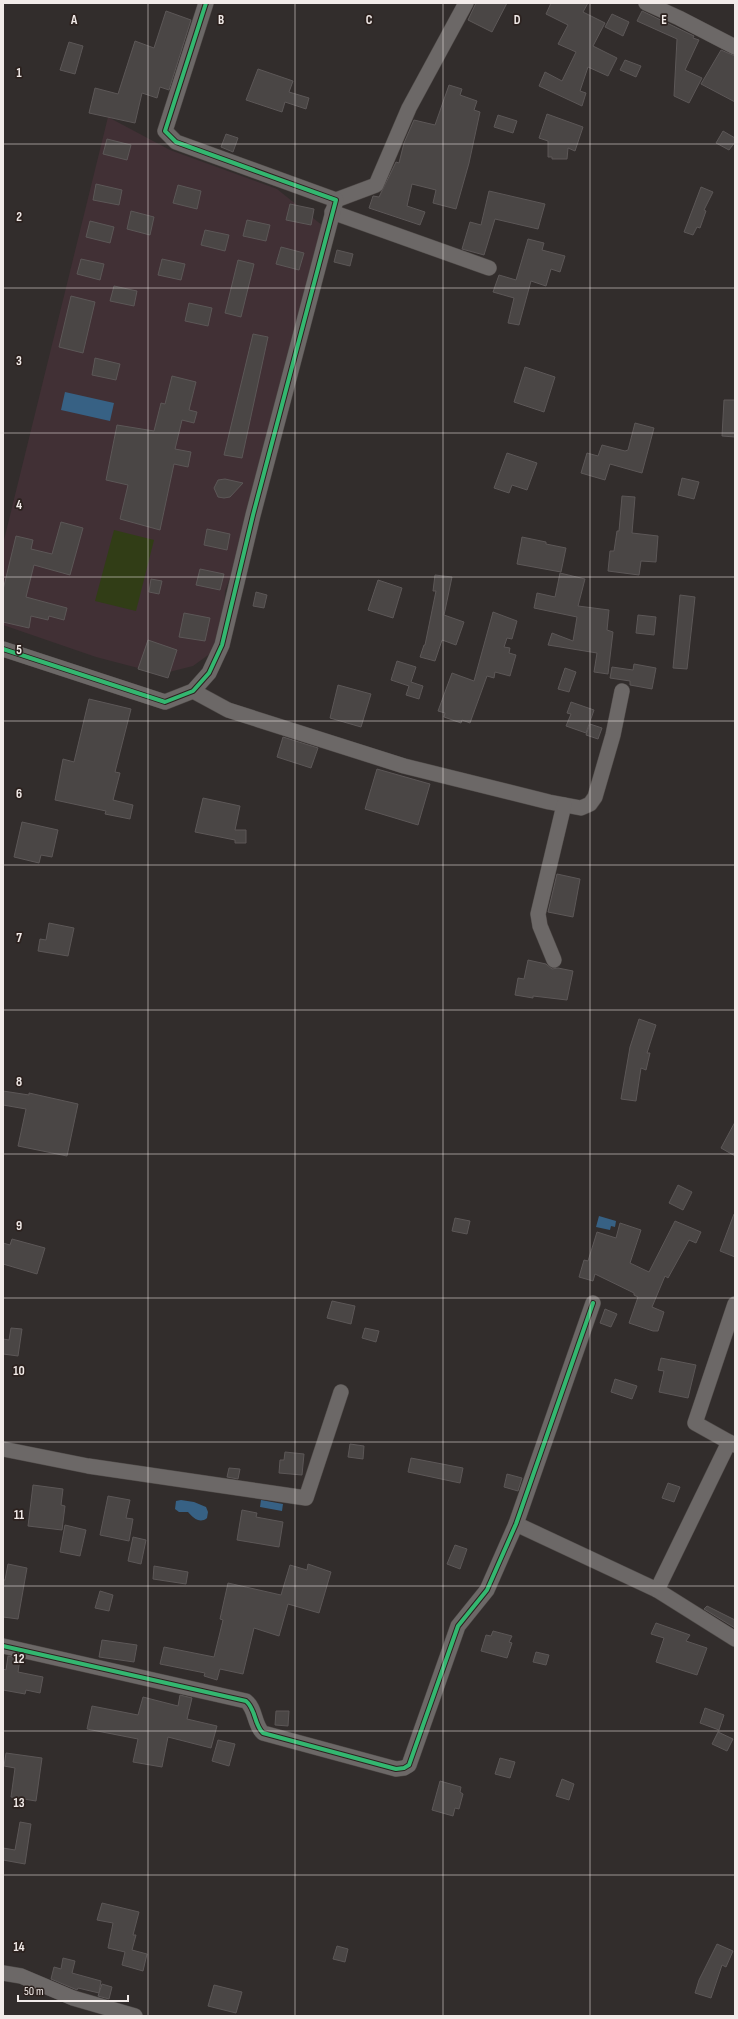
<svg xmlns="http://www.w3.org/2000/svg" width="738" height="2019" font-family="'Sofia Sans Condensed',sans-serif">
  <style>
    .commercial { fill: #413035 }
    .green { fill: #313d16 }
    .water { fill: #376184 }
    .building { fill: #4a4645; stroke: #5c5757 }
    .lines { fill: none; stroke-linecap: round; stroke-linejoin: round }
    .minor-casing { stroke: #4e4947; stroke-width: 16 }
    .minor { stroke: #6c6867; stroke-width: 15 }
    .cycleway-casing { stroke: #2c221f; stroke-width: 6 }
    .cycleway { stroke: #33b770; stroke-width: 4 }
    .grid { fill: none; stroke: #f2ebe9; stroke-width: 1; stroke-opacity: 0.55 }
    .grid-label { font-size: 13px; text-anchor: middle; font-weight: bold; fill: #f2ebe9; stroke: #2c221f; stroke-width: 3.5; stroke-linejoin: round; paint-order: stroke }
  </style>
  <rect width="100%" height="100%" fill="#322d2c"/>
  <!-- commercial -->
  <polygon class="commercial" points="108,117 170,150 277,189 328,230 253,515 225,591 222,645 193,666 161,674 96,657 3,625 3,544"/>
  <!-- green -->
  <polygon class="green" points="114,530 154,540 136,611 95,601"/>
  <!-- water -->
  <g class="water">
    <polygon points="65,392 114,403 110,421 61,410"/>
    <polygon points="599,1216 616,1221 615,1227 611,1226 610,1230 596,1227"/>
    <path d="M181,1500L194,1502L206,1507L208,1512L207,1518C200,1524 193,1518 188,1512H179L175,1509L176,1501Z"/>
    <polygon points="261,1500 283,1504 282,1511 260,1507"/>
  </g>
  <!-- building -->
  <g class="building">
    <polygon points="476,3 507,3 492,32 468,20"/>
    <polygon points="551,3 588,3 583,12 605,23 593,46 617,58 608,76 588,67 580,91 586,93 582,106 539,86 545,72 562,81 576,52 558,44 568,25 546,14"/>
    <polygon points="166,11 191,20 169,90 160,87 157,98 142,93 135,123 89,113 95,88 118,94 135,41 154,48"/>
    <polygon points="642,11 694,36 693,38 699,40 685,70 702,78 689,103 674,96 677,39 637,21"/>
    <polygon points="612,14 629,22 623,36 605,27"/>
    <polygon points="69,42 83,46 75,74 60,70"/>
    <polygon points="721,50 735,56 735,102 701,84"/>
    <polygon points="625,60 641,66 636,77 620,70"/>
    <polygon points="258,69 293,81 289,92 309,98 306,109 285,102 282,112 246,100"/>
    <polygon points="449,85 462,89 460,95 477,101 474,110 480,112 469,163 456,209 433,203 436,190 412,184 407,206 425,212 420,225 369,208 373,196 379,197 396,162 399,163 404,143 414,120 435,125"/>
    <polygon points="547,114 583,127 575,151 568,148 567,159 552,159 552,157 548,157 548,141 539,138"/>
    <polygon points="498,115 517,121 513,133 494,127"/>
    <polygon points="723,131 735,138 735,142 729,150 716,143"/>
    <polygon points="226,134 238,138 233,152 221,147"/>
    <polygon points="107,139 131,145 127,160 103,154"/>
    <polygon points="96,184 122,190 119,205 93,200"/>
    <polygon points="178,185 201,191 197,209 173,203"/>
    <polygon points="701,187 713,192 704,210 706,211 700,228 697,227 693,235 684,232"/>
    <polygon points="489,191 545,204 538,229 495,219 484,255 462,249 470,222 481,225"/>
    <polygon points="290,204 314,209 311,225 286,220"/>
    <polygon points="131,211 154,217 150,235 127,229"/>
    <polygon points="247,220 270,225 266,241 243,236"/>
    <polygon points="90,221 114,227 110,243 86,237"/>
    <polygon points="205,230 229,235 225,251 201,245"/>
    <polygon points="528,239 544,243 542,250 565,256 560,272 551,269 546,286 531,281 519,325 508,323 514,298 493,292 499,275 516,280"/>
    <polygon points="281,247 304,253 299,270 276,264"/>
    <polygon points="337,250 353,254 350,266 334,262"/>
    <polygon points="81,259 104,264 100,280 77,274"/>
    <polygon points="162,259 185,264 181,280 158,275"/>
    <polygon points="238,260 254,264 241,317 225,313"/>
    <polygon points="114,286 137,291 134,306 110,301"/>
    <polygon points="71,296 95,302 83,353 59,347"/>
    <polygon points="189,303 212,308 208,326 185,321"/>
    <polygon points="253,334 268,337 242,458 224,455"/>
    <polygon points="95,358 120,364 116,380 92,375"/>
    <polygon points="525,367 555,377 544,412 514,402"/>
    <polygon points="172,376 196,382 189,410 197,412 194,423 182,420 175,449 191,452 188,467 174,464 160,530 120,519 128,485 106,480 117,425 154,431 161,403 165,404"/>
    <polygon points="724,400 735,400 735,437 722,436"/>
    <polygon points="635,423 654,428 642,473 610,464 605,480 581,473 587,453 598,456 602,445 625,451 628,450"/>
    <polygon points="507,453 537,463 527,490 512,485 509,493 494,488"/>
    <polygon points="682,478 699,482 694,499 678,495"/>
    <polygon points="225,479 243,483 230,497 224,498 218,497 214,488 218,480"/>
    <polygon points="622,496 635,497 632,533 658,536 656,562 641,561 639,575 608,571 610,551 614,551 617,531 619,531"/>
    <polygon points="61,522 83,528 70,575 34,565 26,597 67,608 64,620 49,616 48,620 31,616 29,628 3,622 3,590 16,536 33,540 31,549 52,554"/>
    <polygon points="207,529 230,534 227,550 204,545"/>
    <polygon points="522,537 546,542 546,544 566,548 561,572 517,564"/>
    <polygon points="200,569 224,574 220,590 196,585"/>
    <polygon points="560,573 585,579 578,606 609,610 607,630 613,632 608,674 594,672 597,653 548,645 552,633 573,641 577,617 534,608 537,593 555,597"/>
    <polygon points="435,575 452,577 444,615 464,622 456,645 442,640 435,661 420,657 424,645 425,645 436,591 433,591"/>
    <polygon points="151,579 162,581 159,594 149,592"/>
    <polygon points="378,580 402,588 393,618 368,610"/>
    <polygon points="256,592 267,595 264,608 253,606"/>
    <polygon points="680,595 695,597 687,669 673,668"/>
    <polygon points="493,612 517,621 512,639 507,638 504,647 510,648 509,653 516,655 510,676 495,672 494,678 487,676 470,723 462,720 461,723 444,717 445,713 438,711 452,673 474,681"/>
    <polygon points="184,613 210,618 205,641 179,637"/>
    <polygon points="638,615 656,617 654,635 636,633"/>
    <polygon points="148,640 177,650 168,678 138,669"/>
    <polygon points="397,661 416,667 411,682 423,686 419,699 406,695 409,686 391,680"/>
    <polygon points="634,664 656,668 652,689 630,685 630,681 610,678 612,667 633,670"/>
    <polygon points="565,668 576,672 569,692 558,689"/>
    <polygon points="338,685 371,694 361,727 330,718"/>
    <polygon points="89,699 131,709 115,772 120,773 113,800 133,805 130,819 105,814 106,811 55,800 63,759 74,762"/>
    <polygon points="571,702 594,710 586,733 566,726 571,714 567,713"/>
    <polygon points="590,724 602,728 598,739 586,735"/>
    <polygon points="283,737 318,748 311,768 277,757"/>
    <polygon points="377,769 430,784 418,825 365,809"/>
    <polygon points="203,798 240,806 235,830 246,830 246,843 235,843 235,840 195,832"/>
    <polygon points="22,822 58,830 52,857 41,855 39,863 14,857"/>
    <polygon points="557,874 580,879 573,917 548,912"/>
    <polygon points="49,923 74,928 68,956 38,951 40,939 46,940"/>
    <polygon points="528,960 546,964 552,969 558,968 573,971 567,1000 533,996 533,998 515,995 518,978 524,979"/>
    <polygon points="639,1019 656,1025 647,1053 650,1053 646,1070 641,1068 636,1101 621,1099 630,1047"/>
    <polygon points="3,1091 29,1095 29,1093 78,1104 67,1156 18,1146 26,1109 3,1105"/>
    <polygon points="735,1122 735,1156 721,1148"/>
    <polygon points="678,1185 692,1192 683,1210 669,1203"/>
    <polygon points="734,1214 735,1214 735,1257 720,1251"/>
    <polygon points="455,1218 470,1221 467,1234 452,1231"/>
    <polygon points="675,1221 701,1232 696,1243 689,1240 668,1278 665,1276 652,1307 664,1312 658,1331 653,1331 629,1323 638,1297 634,1295 634,1293 595,1274 593,1281 579,1277 584,1260 588,1261 597,1232 616,1238 620,1223 641,1230 630,1263 649,1272"/>
    <polygon points="12,1239 45,1248 37,1274 3,1264 3,1243 10,1245"/>
    <polygon points="332,1301 355,1306 351,1324 327,1318"/>
    <polygon points="605,1309 617,1314 611,1327 600,1323"/>
    <polygon points="11,1328 22,1329 18,1356 3,1354 3,1339 9,1340"/>
    <polygon points="365,1328 379,1331 376,1342 362,1338"/>
    <polygon points="661,1358 696,1365 688,1398 659,1392 664,1371 658,1370"/>
    <polygon points="615,1379 637,1386 632,1399 611,1392"/>
    <polygon points="350,1444 364,1446 363,1459 348,1457"/>
    <polygon points="285,1452 304,1454 302,1475 279,1473 280,1460 284,1460"/>
    <polygon points="411,1458 463,1468 460,1483 408,1472"/>
    <polygon points="229,1468 240,1469 238,1479 227,1477"/>
    <polygon points="507,1474 522,1478 518,1491 504,1487"/>
    <polygon points="668,1483 680,1487 674,1502 662,1498"/>
    <polygon points="33,1485 63,1489 61,1505 65,1506 62,1530 28,1526"/>
    <polygon points="108,1496 130,1500 126,1518 133,1519 129,1541 100,1535"/>
    <polygon points="242,1510 257,1513 256,1517 283,1522 279,1547 237,1540"/>
    <polygon points="65,1525 86,1530 80,1556 60,1552"/>
    <polygon points="133,1537 146,1540 141,1564 128,1561"/>
    <polygon points="455,1545 467,1549 460,1569 447,1564"/>
    <polygon points="8,1564 27,1568 18,1619 3,1617 3,1580 5,1580"/>
    <polygon points="308,1564 331,1572 319,1613 288,1604 279,1636 254,1628 243,1674 220,1669 217,1680 204,1676 205,1673 160,1664 164,1647 214,1657 223,1620 220,1619 228,1583 281,1595 290,1565 307,1570"/>
    <polygon points="154,1566 188,1572 186,1584 153,1579"/>
    <polygon points="100,1591 113,1595 109,1611 95,1608"/>
    <polygon points="707,1606 735,1620 735,1628 704,1609"/>
    <polygon points="656,1623 690,1635 686,1641 707,1648 697,1675 656,1662 664,1638 651,1634"/>
    <polygon points="493,1631 512,1636 509,1642 512,1643 507,1658 481,1651 486,1635 491,1636"/>
    <polygon points="102,1640 137,1645 134,1662 99,1657"/>
    <polygon points="536,1652 549,1655 546,1665 533,1662"/>
    <polygon points="8,1656 20,1659 18,1672 43,1677 40,1693 26,1690 25,1694 3,1690 3,1669 6,1670"/>
    <polygon points="180,1695 192,1698 187,1719 217,1726 211,1748 168,1737 162,1767 133,1762 138,1739 87,1729 92,1706 138,1715 143,1697 178,1706"/>
    <polygon points="705,1708 724,1715 719,1730 700,1723"/>
    <polygon points="276,1711 289,1711 288,1726 275,1725"/>
    <polygon points="718,1732 733,1739 727,1751 712,1744"/>
    <polygon points="218,1740 235,1744 229,1766 212,1761"/>
    <polygon points="6,1753 42,1758 36,1801 11,1797 15,1768 4,1766"/>
    <polygon points="500,1758 515,1762 510,1778 495,1774"/>
    <polygon points="562,1779 574,1784 569,1800 556,1796"/>
    <polygon points="440,1781 461,1787 460,1792 463,1794 459,1809 455,1808 453,1816 432,1810"/>
    <polygon points="20,1822 31,1824 25,1864 3,1860 3,1848 15,1850"/>
    <polygon points="102,1903 139,1912 133,1935 136,1935 132,1950 147,1954 143,1971 122,1965 125,1952 108,1948 113,1923 97,1920"/>
    <polygon points="717,1944 733,1951 726,1967 722,1965 711,1998 695,1993 699,1980"/>
    <polygon points="337,1946 348,1949 345,1962 333,1959"/>
    <polygon points="63,1958 75,1961 72,1973 101,1981 99,1993 78,1988 77,1990 51,1979 54,1967 61,1969"/>
    <polygon points="102,1984 112,1987 109,1999 98,1996"/>
    <polygon points="214,1985 242,1992 236,2013 208,2006"/>
  </g>
  <g class="lines">
    <!-- minor casing -->
    <g class="minor-casing">
      <g id="minor">
        <polyline points="646,3 679,18 735,47"/>
        <polyline points="336,200 376,185 409,108 466,3"/>
        <polyline points="332,212 489,268"/>
        <polyline points="3,649 165,702 193,691 209,673 222,645 253,515 336,200 176,142 165,131 206,3"/>
        <polyline points="193,691 228,710 404,766 549,802 581,808 590,804 595,797 613,735 622,691"/>
        <polyline points="554,960 540,926 538,914 564,805"/>
        <polyline points="729,1442 695,1423 735,1304"/>
        <polyline points="3,1449 88,1466 306,1498 341,1392"/>
        <polyline points="516,1524 657,1590 729,1442 735,1445"/>
        <polyline points="657,1590 735,1639"/>
        <path d="M3,1646L246,1701C256,1709 254,1725 263,1733L396,1769L404,1768L409,1765L458,1626L487,1590L516,1524L593,1303"/>
        <polyline points="3,1973 21,1976 73,1998 135,2016"/>
      </g>
    </g>
    <!-- minor -->
    <use href="#minor" class="minor"/>
    <!-- cycleway casing -->
    <g class="cycleway-casing">
      <g id="cycleway">
        <polyline points="3,649 165,702 193,691 209,673 222,645 253,515 336,200 176,142 165,131 206,3"/>
        <path d="M3,1646L246,1701C256,1709 254,1725 263,1733L396,1769L404,1768L409,1765L458,1626L487,1590L516,1524L593,1303"/>
      </g>
    </g>
    <!-- cycleway -->
    <use href="#cycleway" class="cycleway"/>
  </g>
  <!-- grid -->
  <path class="grid" d="M148,3V2016M295,3V2016M443,3V2016M590,3V2016M3,144H735M3,288H735M3,433H735M3,577H735M3,721H735M3,865H735M3,1010H735M3,1154H735M3,1298H735M3,1442H735M3,1586H735M3,1731H735M3,1875H735"/>
  <g class="grid-label">
    <text x="74" y="24">A</text>
    <text x="221" y="24">B</text>
    <text x="369" y="24">C</text>
    <text x="517" y="24">D</text>
    <text x="664" y="24">E</text>
    <text x="19" y="77">1</text>
    <text x="19" y="221">2</text>
    <text x="19" y="365">3</text>
    <text x="19" y="509">4</text>
    <text x="19" y="654">5</text>
    <text x="19" y="798">6</text>
    <text x="19" y="942">7</text>
    <text x="19" y="1086">8</text>
    <text x="19" y="1230">9</text>
    <text x="19" y="1375">10</text>
    <text x="19" y="1519">11</text>
    <text x="19" y="1663">12</text>
    <text x="19" y="1807">13</text>
    <text x="19" y="1951">14</text>
  </g>
  <!-- border -->
  <rect width="738" height="2019" fill="none" stroke="#f2ebe9" stroke-width="8"/>
  <!-- scale -->
  <path d="M18 1995v6h110v-6" fill="none" stroke="#f2ebe9" stroke-width="2"/>
  <text x="24" y="1995" font-size="12" fill="#f2ebe9" stroke="#2c221f" stroke-width="3" paint-order="stroke">50 m</text>
</svg>
